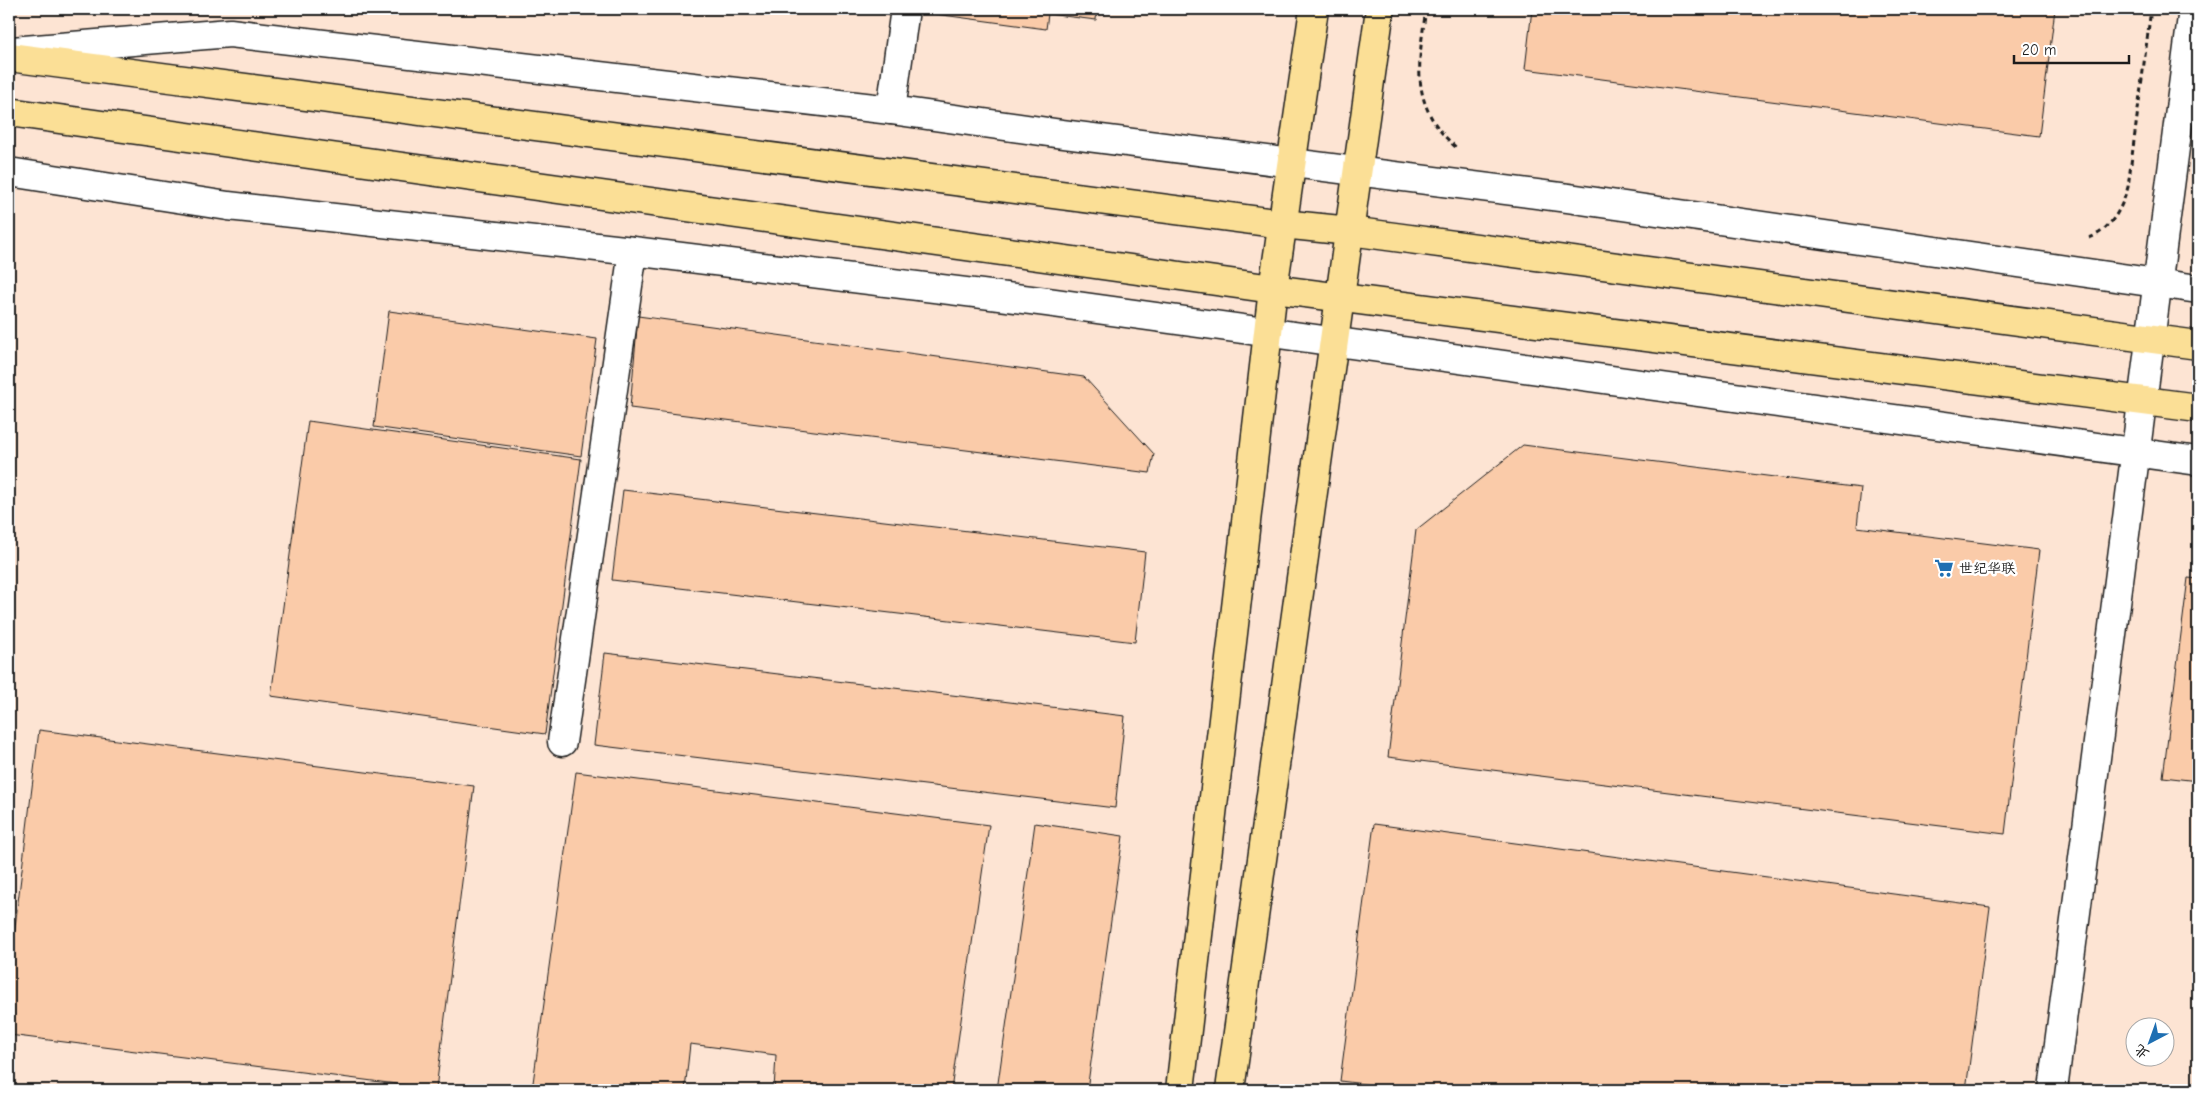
<svg xmlns="http://www.w3.org/2000/svg" width="2207" height="1099" font-family="'Comic Neue','LXGW WenKai TC',sans-serif">
  <style>
    .built { fill: #fde4d3; fill-rule: evenodd }
    .building { fill: #facba9; stroke: #1c1c1c }
    .lines { fill: none; stroke-linecap: round; stroke-linejoin: round }
    .minor-casing { stroke: #1c1c1c; stroke-width: 31 }
    .major-casing { stroke: #1c1c1c; stroke-width: 31 }
    .path { stroke: #1c1c1c; stroke-width: 3; stroke-dasharray: 5 4; stroke-linecap: butt }
    .minor { stroke: #fff; stroke-width: 28 }
    .major { stroke: #fbdf96; stroke-width: 28 }
    .labels { text-anchor: middle; stroke-width: 5; stroke-linejoin: round; paint-order: stroke }
    .poi-label { font-size: 14px; fill: #1c1c1c; stroke: #fff; text-anchor: start }
  </style>
  <rect width="100%" height="100%" fill="#feefe5"/>
  <filter id="ink" filterUnits="userSpaceOnUse"><feTurbulence type="fractalNoise" baseFrequency=".02" numOctaves="2"/><feDisplacementMap in="SourceGraphic" scale="10" xChannelSelector="R" yChannelSelector="G"/><feConvolveMatrix kernelMatrix="1 2 1 2 8 2 1 2 1" color-interpolation-filters="sRGB"/></filter>
  <g filter="url(#ink)">
    <!-- built -->
    <path class="built" d="M9,9H2198V1090H9ZM2134,1026H2164V1056H2134Z"/>
    <!-- building -->
    <g class="building">
      <polygon points="858,9 893,9 892,13"/>
      <polygon points="936,9 1097,9 1096,20 1048,14 1046,29 935,14"/>
      <polygon points="1532,9 2055,9 2039,136 1525,69"/>
      <polygon points="389,311 597,339 581,456 374,427"/>
      <polygon points="638,316 1084,377 1154,454 1150,473 630,408"/>
      <polygon points="308,421 581,459 545,734 271,696"/>
      <polygon points="1523,445 1861,488 1857,527 2039,550 2005,834 1388,757 1416,530"/>
      <polygon points="623,490 1145,552 1135,642 612,580"/>
      <polygon points="2188,578 2198,579 2198,781 2163,777"/>
      <polygon points="605,653 1125,716 1115,808 594,745"/>
      <polygon points="39,730 474,786 436,1089 9,1035 9,976"/>
      <polygon points="576,772 989,825 951,1090 774,1090 776,1055 690,1044 685,1090 532,1090"/>
      <polygon points="1035,823 1123,836 1087,1090 997,1090"/>
      <polygon points="1374,824 1990,907 1966,1090 1412,1090 1340,1081"/>
    </g>
    <g class="lines">
      <!-- minor casing -->
      <g class="minor-casing">
        <g id="minor">
          <polyline points="12,51 230,33 891,110 1055,133 1568,198 2198,289"/>
          <polyline points="891,110 905,9"/>
          <polyline points="9,172 228,206 633,251 1047,302 2198,461"/>
          <polyline points="562,742 633,251"/>
          <polyline points="2053,1090 2193,9"/>
        </g>
      </g>
      <!-- major casing -->
      <g class="major-casing">
        <g id="major">
          <polyline points="9,57 1282,224 1350,231 2198,345"/>
          <polyline points="9,112 1273,289 2198,408"/>
          <polyline points="1180,1090 1273,289 1314,9"/>
          <polyline points="1230,1090 1380,9"/>
        </g>
      </g>
      <!-- path -->
      <g class="path">
        <path d="M1426,9C1418,65 1409,107 1458,149"/>
        <path d="M2089,238C2111,230 2122,208 2128,187L2151,9"/>
      </g>
      <!-- minor -->
      <use href="#minor" class="minor"/>
      <!-- major -->
      <use href="#major" class="major"/>
    </g>
  </g>
  <!-- icons -->
  <defs>
    <g id="supermarket-bare" transform="scale(1.5)"><path d="M-6-5.5h2.5l.6 2H6L4.5 2H-2.5L-4.4-4H-6ZM-1.5 3.2a1.3 1.3 0 1 0 .1 0ZM3 3.2a1.3 1.3 0 1 0 .1 0Z" fill="#1f6fb2" stroke="#fff" stroke-width="2.5" paint-order="stroke"/></g>
  </defs>
  <g fill-rule="evenodd">
    <use href="#supermarket-bare" x="1944" y="568"/>
  </g>
  <g class="labels">
    <!-- poi labels -->
    <g class="poi-label">
      <text x="1959" y="573">世纪华联</text>
    </g>
  </g>
  <!-- margin -->
  <rect width="2207" height="1099" fill="none" stroke="#fff" stroke-width="30"/>
  <rect x="15" y="15" width="2177" height="1069" fill="none" stroke="#1c1c1c" stroke-width="2" filter="url(#ink)"/>
  <!-- north arrow -->
  <g transform="translate(2150 1042) rotate(221)"><circle r="24" fill="#ffffff" stroke="#a4a4a4"/>
  <path d="M0-4L9 19L0 12L-9 19Z" fill="#1f6fb2"/>
  <text y="-8" font-size="14" font-weight="bold" text-anchor="middle" fill="#1c1c1c">北</text>
  </g>
  <!-- scale -->
  <path d="M2014 55v8h115v-8" fill="none" stroke="#1c1c1c" stroke-width="2.5"/>
  <text x="2022" y="55" font-size="15" fill="#1c1c1c" stroke="#ffffff" stroke-width="4" paint-order="stroke">20 m</text>
</svg>
